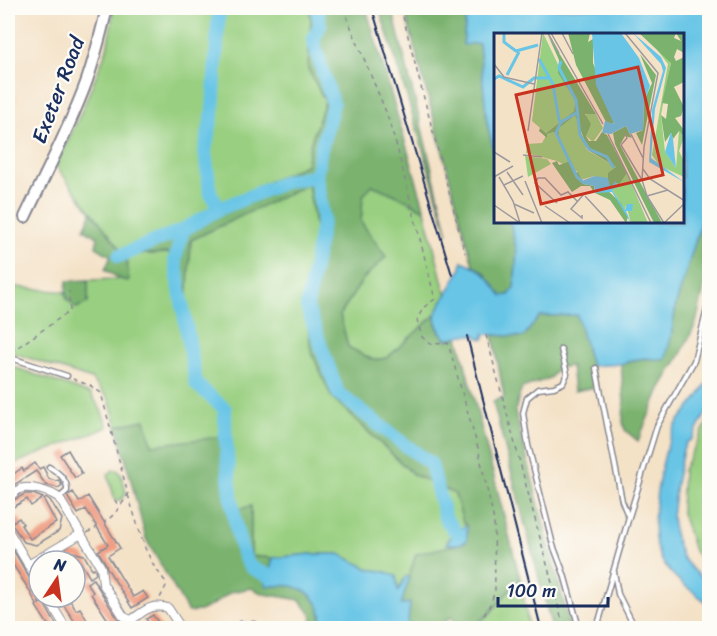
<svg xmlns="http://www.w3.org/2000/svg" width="717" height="636" font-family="Sriracha,sans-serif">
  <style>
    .green { fill: #99cf80; stroke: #5a7f6f; stroke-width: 1.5 }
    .forest { fill: #7ab26e; stroke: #4a7066; stroke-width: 1.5 }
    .water { fill: #68c5e6; stroke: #427aa2; stroke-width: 1.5 }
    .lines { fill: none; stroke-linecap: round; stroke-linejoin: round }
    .river { stroke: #68c5e6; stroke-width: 14 }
    .building { fill: #ef9a7f }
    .service-casing { stroke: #888892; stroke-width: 7 }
    .minor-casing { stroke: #888892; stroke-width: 10 }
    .tertiary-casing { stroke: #888892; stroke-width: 14 }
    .path { stroke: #888892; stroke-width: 1.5; stroke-dasharray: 4.5 4.5; stroke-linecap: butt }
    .service { stroke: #fff; stroke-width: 4 }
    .minor { stroke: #fff; stroke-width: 8 }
    .tertiary { stroke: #fff; stroke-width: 10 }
    .rail { stroke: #1b2f5e; stroke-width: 2 }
    .labels { text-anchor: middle; stroke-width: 4.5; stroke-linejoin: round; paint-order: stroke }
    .street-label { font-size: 21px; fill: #1b2f5e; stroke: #fdfcf7 }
    .inset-river { fill: none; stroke: #68c5e6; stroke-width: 3 }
    .inset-road { fill: none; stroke: #9d9a9d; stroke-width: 1.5 }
    .view { fill: #c8321e; fill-opacity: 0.15; stroke: #c8321e; stroke-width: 3 }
    .inset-edge { fill: none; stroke: #1b2f5e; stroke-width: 3 }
  </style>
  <rect width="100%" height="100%" fill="#fdfcf7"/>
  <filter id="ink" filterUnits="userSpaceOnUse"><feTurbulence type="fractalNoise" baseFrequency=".0167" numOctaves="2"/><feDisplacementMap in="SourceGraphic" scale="12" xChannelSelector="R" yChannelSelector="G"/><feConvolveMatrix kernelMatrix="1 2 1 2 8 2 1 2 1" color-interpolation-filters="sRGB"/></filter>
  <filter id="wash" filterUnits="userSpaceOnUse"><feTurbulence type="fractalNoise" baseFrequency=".008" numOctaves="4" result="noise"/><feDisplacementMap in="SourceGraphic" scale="24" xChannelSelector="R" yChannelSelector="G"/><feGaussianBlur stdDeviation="1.35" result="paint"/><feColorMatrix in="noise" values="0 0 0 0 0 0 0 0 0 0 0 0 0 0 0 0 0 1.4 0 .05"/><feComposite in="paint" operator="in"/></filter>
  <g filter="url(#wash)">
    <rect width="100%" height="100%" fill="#f4e2c7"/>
    <!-- green -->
    <g class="green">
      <polygon points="114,8 309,8 311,20 308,69 325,101 311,142 306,165 213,207 173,232 121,251 56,166 80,115 107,49"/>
      <polygon points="308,184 317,237 306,308 362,426 413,474 455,494 463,522 467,526 455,531 446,544 459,544 416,555 409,578 405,578 398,593 386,572 369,569 339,554 311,554 273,558 251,557 251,506 231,512 152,445 145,420 117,426 109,399 91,379 8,351 8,286 65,292 67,300 88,302 88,280 120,279 128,281 126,255 169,253 185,316 191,240"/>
      <polygon points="371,184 398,196 425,210 444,288 447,293 435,315 387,358 373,360 348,347 340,315 363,279 386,257 361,222 363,196"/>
      <polygon points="8,365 91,394 101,410 108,427 8,466"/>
      <polygon points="709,419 709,569 694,551 681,510 683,470"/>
      <path d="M113,470H117C123,474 124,485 126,493L121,500H115L108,475Z"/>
      <polygon points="520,578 529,628 470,628 489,615"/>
    </g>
    <!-- forest -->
    <g class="forest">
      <path d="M309,8H366L425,210L398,196L372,185L363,196L361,222L386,257L363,279L340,315L348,347L373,360L387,358L435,315C434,325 440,333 447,340L458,337L520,578L489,614L470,628H454L455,622L450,617L440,628H407L410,603L400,606L416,554L459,544L466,541L467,526L463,522L455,494L413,474L331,396L311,351L306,308L317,237L308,184L191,240L186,319L169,253L126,255L129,281L120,279L105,270L111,256L96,247L98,237L84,229L92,212L122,251L173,232L213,207L306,165L311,142L325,101L308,69L311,20Z"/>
      <polygon points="379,8 392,8 448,234 400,73"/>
      <polygon points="404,8 467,8 463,44 479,43 487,122 495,156 495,222 510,222 517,252 514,289 509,295 502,296 484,272 473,265"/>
      <path d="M709,198V267L696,323L681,354L660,389L638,441L625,430L623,422L624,402L621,364C636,358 649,358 665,359L671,337L676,304L708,200Z"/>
      <path d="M88,280V303L76,308C65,298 65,296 67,281Z"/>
      <polygon points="578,315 596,387 574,391 571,366 558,368 550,378 522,388 519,396 515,412 570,628 552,628 493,402 504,397 493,335 523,337 540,316"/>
      <path d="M145,420L152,445L227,436L231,511L251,506V556L273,558L270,571L265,580L267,586C275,586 284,585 292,586C312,590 326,608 320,628H313L311,614L300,600L264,594L251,588L231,592L214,604L200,611L188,612L146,539L117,426Z"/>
    </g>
    <!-- water -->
    <g class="water">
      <path d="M467,8H709V198L708,200L676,304L671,337L665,360L646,358L632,360L621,364L591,366L577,315L540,316L523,337L484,334V339L479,338L476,335H464L447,339C440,333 436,325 435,315L461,268L462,261C484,269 489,278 502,296L509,295L514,289L517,252L510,222H682V34H495V156L487,122L479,43L463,45Z"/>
      <path d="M709,379V408L692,439L686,443L683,450L676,483L672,517L675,537L682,557L693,570L709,583V604C692,591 670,577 660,557C646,530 661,453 675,427C679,419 686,412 692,405C699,397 704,388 709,379Z"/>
      <polygon points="467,526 467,541 459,544 446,544 455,531"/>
      <path d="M311,554H339L369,569L386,572L396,576L398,591L406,576L409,578L401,605L410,603L407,628H320C326,608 312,590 292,586C284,585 275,586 267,586L264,580L270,571L273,558Z"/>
    </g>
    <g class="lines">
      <!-- river -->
      <g class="river">
        <polyline points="219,8 213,111 205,151 210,192 219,209 287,181 316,176"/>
        <polyline points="317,8 320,25 313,40 333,104 321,149 316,176 323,218 307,307 338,393 401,442 431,464 445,518 455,531"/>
        <path d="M219,209L183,230L175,260L196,384L225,409C225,437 232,551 251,567C255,570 263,573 267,575"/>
        <polyline points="119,256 183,230"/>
      </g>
    </g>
    <g id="blocks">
      <!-- building -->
      <g class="building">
        <polygon points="68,450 82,474 75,478 60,455"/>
        <polygon points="35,463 39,469 43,467 49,479 56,481 59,480 62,485 58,488 46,485 36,471 8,489 8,478 22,468 24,471"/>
        <polygon points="73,492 79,502 88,496 120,548 108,556 133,597 143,591 148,598 132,608 107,568 106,564 98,551 108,545 86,509 78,514 67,496"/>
        <polygon points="25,494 33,494 43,498 31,506 27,499 10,509 8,503"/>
        <polygon points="47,498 50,500 62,519 59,531 36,545 24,542 11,523 19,518 23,524 21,525 30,539 56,523 44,500"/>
        <polygon points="8,541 34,586 39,590 39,604 43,602 58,628 50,628 36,606 37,605 29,590 8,557"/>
        <polygon points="72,552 84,555 92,569 94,568 95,569 96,574 90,578 78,558 74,561 57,561"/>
        <polygon points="93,579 109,605 124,628 101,628 110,623 91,594 93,592 87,583"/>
        <polygon points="58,597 66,597 68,600 69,599 76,610 80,608 88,622 79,628"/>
        <polygon points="153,615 162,628 152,628 146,619"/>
      </g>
    </g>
  </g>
  <g filter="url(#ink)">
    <use href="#blocks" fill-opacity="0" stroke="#888892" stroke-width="1.5"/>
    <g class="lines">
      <!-- service casing -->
      <g class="service-casing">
        <g id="service">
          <polyline points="561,349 567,374 563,383 554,387 538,389 527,398 523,413 528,445 553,545 564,574 579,628"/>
          <polyline points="8,357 67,376"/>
          <polyline points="596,368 622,501 628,516"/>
          <path d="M49,467C58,472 68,480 67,491L59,498"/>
          <polyline points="614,572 618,594 635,628"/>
          <polyline points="243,625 254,624 260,628"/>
          <polyline points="597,628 629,517 657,426 694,361 710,297"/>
        </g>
      </g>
      <!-- minor casing -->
      <g class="minor-casing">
        <g id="minor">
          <path d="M8,497C12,495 16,491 20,489C29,485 52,492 59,498L101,567L103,584L124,617L131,620C145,611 150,603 168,608L181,628"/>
          <polyline points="8,530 39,583"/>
          <polyline points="28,565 81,534"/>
          <polyline points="47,597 66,628"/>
          <polyline points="242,625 245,628"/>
        </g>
      </g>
      <!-- tertiary casing -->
      <g class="tertiary-casing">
        <path id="tertiary" d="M25,217C46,173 69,129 86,83C95,58 101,33 107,8"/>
      </g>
      <!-- path -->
      <g class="path">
        <polyline points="343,8 386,112 398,151 435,299 423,308 417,320 422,337 430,344 448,343 478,448 494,521 495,590 491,603 477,628"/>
        <path d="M401,8C421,90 444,171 465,253"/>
        <polyline points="486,335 564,628"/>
        <polyline points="11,352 70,311 69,291"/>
        <path d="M73,379L91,386L101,393L128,494C122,504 115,516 104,522"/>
        <polyline points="128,495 145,548 154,566 165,581 166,586 159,600"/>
        <polyline points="115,500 119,507"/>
        <polyline points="87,533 97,527"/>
      </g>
      <!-- service -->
      <use href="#service" class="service"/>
      <!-- minor -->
      <use href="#minor" class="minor"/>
      <!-- tertiary -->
      <use href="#tertiary" class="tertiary"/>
      <!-- rail -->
      <g class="rail">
        <polyline points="372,8 452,275"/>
        <polyline points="467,336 541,628"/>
      </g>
    </g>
  </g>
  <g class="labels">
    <!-- street labels -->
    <g class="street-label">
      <text transform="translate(58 90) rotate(-69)" y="7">Exeter Road</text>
    </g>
  </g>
  <!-- overview -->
  <g transform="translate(494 33)">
    <rect width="190" height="190" fill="#f4e2c7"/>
    <path d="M49,0L81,67L80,78L52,100L38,88ZM155,6L177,29L167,82L171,119L182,135L185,98L190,104L185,118L190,128V144L166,133L158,122L174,31ZM92,79L102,81L109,95L99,109L92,103ZM81,81L93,117L122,134L113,148L101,143L86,147L84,139L63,128L32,120L33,111L48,110L53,101L60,99L64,107V96ZM31,123L53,126L57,131L34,144ZM133,140L154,190H137L132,172L131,177L118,157Z" fill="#99cf80"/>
    <path d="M53,0L102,81H91L97,91L92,103L95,108H102L108,99L113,102L133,140L123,154L124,150L116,154L114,150V140L122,134L94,117L81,82L64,96L66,109L60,99L53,101V105L45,98L46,95L52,100L80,78L81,67L64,40L65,27ZM74,0H96L94,9L99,6V30L120,85L119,93L112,89L82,32ZM145,0H182L180,5L187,8L182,0H190V20L183,16L180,24L182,28L190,24V49L180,54L190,74L187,83L181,85L190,97V104L185,98L179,106L177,100L171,109L167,82L172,86L174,71L168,70L177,30ZM146,21L162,42L148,112L142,100L149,97L150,68L158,50ZM132,93L138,105L131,103L126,112L168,190H160L121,111L119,100ZM63,128L65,132L77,128L81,140L84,139L89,151L100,153V159L96,153H87L78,159L58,130ZM113,157L127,170L134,184L132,190L116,167L101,160Z" fill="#7ab26e"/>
    <path d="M98,0H127L145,25L156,53L150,69L149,97L136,101L132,93L117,101L108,100L111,88L120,91L102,52ZM139,0L167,24L172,35L161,76L157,125L190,149L155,129L158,77L169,38L167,31ZM177,99L179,106L182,135L171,119ZM101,143L114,145L116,154L122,148L123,154L118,157L131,177L133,171H139L138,178H132L137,190L118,159L101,160L100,153L89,151L90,147Z" fill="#68c5e6"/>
    <path class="inset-river" d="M10,0V9L22,18L44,12M45,26L59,51L65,87L67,89L82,80M67,28L65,35L82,67L86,102L95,116L113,124L120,135M13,42L25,19M0,46L5,43L29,54L40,45H54M67,89L62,100L83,144L90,150"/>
    <path class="inset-road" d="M54,0L65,20M57,0L109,91M68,0L79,21M131,0L164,40L150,114L148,147L153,163M0,31L10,44L40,51M34,98L48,0M131,100L133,105L127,112L148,147M114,101L157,190M137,101L149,125M0,119L16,129M29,122L48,124M149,136L156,146L191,168M13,139L29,162M0,144L19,133M5,144L19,168L26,190M31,148L48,190M10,152L29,143M91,163L116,190M63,170L41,150L44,145H51L67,162L74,159L83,168M20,171L40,180M0,172L26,190M51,173L76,190M88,182V185L77,176L90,161M170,190L153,163L174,157M170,190L191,170"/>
    <path class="view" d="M144,34L169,142L47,171L22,62Z"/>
    <rect width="190" height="190" class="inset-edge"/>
  </g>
  <!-- margin -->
  <rect width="717" height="636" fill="none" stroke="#fdfcf7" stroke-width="30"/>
  <!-- north arrow -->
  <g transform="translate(57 579) rotate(13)"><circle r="28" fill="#fdfcf7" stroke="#a3aaba" stroke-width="1.5"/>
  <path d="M0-4.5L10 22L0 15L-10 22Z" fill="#c8321e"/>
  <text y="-9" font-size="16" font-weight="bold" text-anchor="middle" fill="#1b2f5e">N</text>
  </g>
  <!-- scale -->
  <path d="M498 597v9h110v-9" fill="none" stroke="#1b2f5e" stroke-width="3"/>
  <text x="507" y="597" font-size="18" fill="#1b2f5e" stroke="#fdfcf7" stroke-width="4.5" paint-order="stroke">100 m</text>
</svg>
